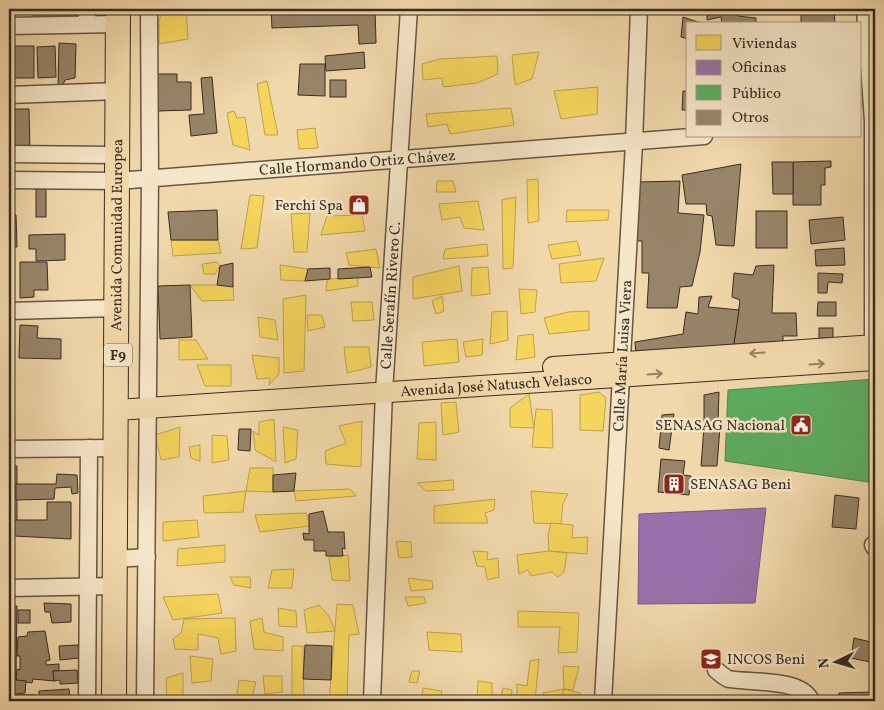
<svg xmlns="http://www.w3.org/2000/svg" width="884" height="710" font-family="Vollkorn,serif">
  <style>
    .homes { fill: #f6d55c; stroke: #bda24b }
    .offices { fill: #9970ab; stroke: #7c5b82 }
    .public { fill: #5aae61; stroke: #50874e }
    .building { fill: #988569; stroke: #382b23 }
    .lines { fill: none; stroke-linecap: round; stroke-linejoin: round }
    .minor-casing { stroke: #665645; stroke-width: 19 }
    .major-casing { stroke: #382b23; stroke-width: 22 }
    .highway-casing { stroke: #382b23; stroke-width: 26 }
    .minor { stroke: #f6e6c8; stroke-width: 16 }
    .major { stroke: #f1d8aa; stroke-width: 20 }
    .highway { stroke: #f1d8aa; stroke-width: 24 }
    .oneway { stroke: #948266 }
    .labels { text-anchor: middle; stroke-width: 5; stroke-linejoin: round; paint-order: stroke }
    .shield { fill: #f6e6c8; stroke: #716354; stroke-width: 1 }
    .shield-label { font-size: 14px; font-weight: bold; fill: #382b23 }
    .street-label { font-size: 15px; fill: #382b23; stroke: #f6e6c8 }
    .poi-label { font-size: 15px; fill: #382b23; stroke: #f6e6c8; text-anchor: end }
  </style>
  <rect width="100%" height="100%" fill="#f1d8aa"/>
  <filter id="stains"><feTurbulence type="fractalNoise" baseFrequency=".004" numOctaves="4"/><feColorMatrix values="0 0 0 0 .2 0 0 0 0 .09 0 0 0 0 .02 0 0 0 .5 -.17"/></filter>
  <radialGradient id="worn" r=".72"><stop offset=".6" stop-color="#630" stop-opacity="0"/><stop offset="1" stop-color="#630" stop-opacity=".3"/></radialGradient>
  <!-- homes -->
  <g class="homes">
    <polygon points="166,9 186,9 188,39 159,44 159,19"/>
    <polygon points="539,52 532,79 515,85 512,55"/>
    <polygon points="497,56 498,74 477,83 443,87 442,78 423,80 422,64 440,59"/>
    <polygon points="267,81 278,135 265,135 257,84"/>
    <polygon points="598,87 597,114 561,119 554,91"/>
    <polygon points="511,108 514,125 450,134 447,124 428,127 426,114"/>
    <polygon points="234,111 237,118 245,117 250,150 233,145 227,113"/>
    <polygon points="315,128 318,148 299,149 297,130"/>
    <polygon points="538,179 539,221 528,223 527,180"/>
    <polygon points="437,181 453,181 456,192 436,192"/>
    <polygon points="250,195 264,196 257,248 241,249"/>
    <polygon points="516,197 513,268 503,269 502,200"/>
    <polygon points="478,201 484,230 464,228 460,217 442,220 439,204"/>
    <polygon points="567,210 609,210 608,220 566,222"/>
    <polygon points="310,213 307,252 294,252 291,214"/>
    <polygon points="362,215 365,231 321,235 327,216"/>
    <polygon points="171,240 218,240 221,253 173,256"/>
    <polygon points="577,241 581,255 552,259 548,245"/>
    <polygon points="487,244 488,256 443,259 445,249"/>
    <polygon points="376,249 380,268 349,265 346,253"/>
    <polygon points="604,258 596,281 561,283 559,264"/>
    <polygon points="217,262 220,266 215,274 204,274 202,264"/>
    <polygon points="280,265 308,269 305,281 281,280"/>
    <polygon points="459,266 462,291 413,299 413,277"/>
    <polygon points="488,267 490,294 471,296 472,268"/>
    <polygon points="358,277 358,286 326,291 327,281 330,279"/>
    <polygon points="190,285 233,285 234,300 202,301"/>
    <polygon points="519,289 537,290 535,312 521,314"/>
    <polygon points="306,295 304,371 284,373 283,299"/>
    <polygon points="442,296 444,311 436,314 432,301"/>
    <polygon points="351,302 372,302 374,320 353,321"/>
    <polygon points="507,311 508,340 490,344 492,312"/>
    <polygon points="589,311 589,330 549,334 544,318 568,312"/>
    <polygon points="307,315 322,315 325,327 308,331"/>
    <polygon points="258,317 275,320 278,340 260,337"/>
    <polygon points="533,334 535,357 516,360 518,336"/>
    <polygon points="457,339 459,362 424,366 422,342"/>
    <polygon points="483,339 482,355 466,357 463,342"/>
    <polygon points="179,340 196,340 208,359 179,360"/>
    <polygon points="344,347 369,347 371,367 347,373"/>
    <polygon points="252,355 279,358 279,374 269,385 270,378 257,379"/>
    <polygon points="197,365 231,365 231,386 205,386"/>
    <polygon points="599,392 606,398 603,431 580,430 580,395"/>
    <polygon points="529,394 534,428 510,427 510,408"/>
    <polygon points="456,402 459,432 443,435 441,403"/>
    <polygon points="536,409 552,410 553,448 532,447"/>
    <polygon points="274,419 276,462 255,450 253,431 259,435 259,422"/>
    <polygon points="362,421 361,467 326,464 325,451 346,443 339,426"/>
    <polygon points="436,422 436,460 417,459 419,423"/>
    <polygon points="180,427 179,457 161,460 155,435"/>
    <polygon points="283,427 298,430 296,459 285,463"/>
    <polygon points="212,435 227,436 229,460 212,463"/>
    <polygon points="200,445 200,461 191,458 189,447"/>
    <polygon points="250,468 273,468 273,492 246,491"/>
    <polygon points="453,480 454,490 426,491 417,483"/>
    <polygon points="350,489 356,496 296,501 294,491"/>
    <polygon points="246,491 243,512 204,513 203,496"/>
    <polygon points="531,491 568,494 563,503 561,524 534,523"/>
    <polygon points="495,499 494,510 485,513 488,523 434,523 434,506"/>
    <polygon points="306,513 310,526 260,532 255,515"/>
    <polygon points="197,520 199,537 163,541 163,522"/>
    <polygon points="551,523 573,525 572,538 588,537 587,554 549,551 548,535"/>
    <polygon points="396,541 411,542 412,557 399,558"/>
    <polygon points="225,545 225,562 177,566 178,549"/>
    <polygon points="473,551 488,552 487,560 498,558 499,577 487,580 485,567 477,566"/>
    <polygon points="549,551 567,553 564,572 558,577 552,572 531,576 528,570 519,574 517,555"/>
    <polygon points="348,555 350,581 332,580 329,557"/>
    <polygon points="294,569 292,588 268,588 272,570"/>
    <polygon points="230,577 250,577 251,588 234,585"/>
    <polygon points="408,578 432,581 433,589 411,591"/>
    <polygon points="218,594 222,613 173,620 163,597"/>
    <polygon points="405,597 424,597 426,603 408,606"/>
    <polygon points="337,604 353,605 359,634 349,635 347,701 329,701"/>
    <polygon points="319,605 329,616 335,631 307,633 304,610"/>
    <polygon points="278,608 296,611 297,627 279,626"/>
    <polygon points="518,611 579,613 577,652 558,653 560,627 518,627"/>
    <polygon points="235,618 236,651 221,654 218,638 198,634 198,650 175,649 173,639 181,633 184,619"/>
    <polygon points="262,618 264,632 283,637 283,651 254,649 250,621"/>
    <polygon points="427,632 461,634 462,652 429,650"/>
    <polygon points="292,646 303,646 304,701 292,701"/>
    <polygon points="190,656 213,659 211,681 192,683"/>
    <polygon points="539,659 535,701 517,701 517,684 527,686 530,661"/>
    <polygon points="563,666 579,667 573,690 564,689"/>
    <polygon points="412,671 420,671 417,683 409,682"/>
    <polygon points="183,673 183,701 167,701 166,678"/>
    <polygon points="263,676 282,676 282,692 265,694"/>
    <polygon points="239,680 256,682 251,701 236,701"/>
    <polygon points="478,681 492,683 492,701 466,701 477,700"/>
    <polygon points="423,688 442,691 440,701 422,701"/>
    <polygon points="503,688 512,690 511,701 502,701 501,696"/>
    <polygon points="564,689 561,701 543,701 543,693"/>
    <polygon points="564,689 580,693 579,701 561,701"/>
  </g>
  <!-- offices -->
  <polygon class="offices" points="766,508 755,603 638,604 639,514"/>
  <!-- public -->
  <polygon class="public" points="875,379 875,483 725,461 728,390"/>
  <!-- building -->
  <g class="building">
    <rect x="33" y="9" width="45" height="9"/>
    <polygon points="271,9 375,9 376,43 359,44 358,25 272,28"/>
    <polygon points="649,9 675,9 675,13 650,12"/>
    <polygon points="707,9 739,9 738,16 756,18 756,24 722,24 721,17 707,20"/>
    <polygon points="801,9 834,9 835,24 801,24"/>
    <polygon points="683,17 704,24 688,24 688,39 681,37"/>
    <polygon points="59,43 76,44 75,78 65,80 62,87 58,87"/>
    <rect x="14" y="46" width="20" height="32"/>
    <polygon points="55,46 56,77 38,78 37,47"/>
    <rect x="9" y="47" width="2" height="30"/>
    <polygon points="364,52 365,68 326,71 325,56"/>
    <polygon points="300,64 325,64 325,96 298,95"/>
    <polygon points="156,74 177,74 177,82 191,82 191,110 157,111"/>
    <polygon points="212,77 217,133 191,136 189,115 204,114 201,78"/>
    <rect x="330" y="80" width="16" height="17"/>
    <polygon points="683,91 688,91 688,110 682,110"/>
    <polygon points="9,109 29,109 30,151 9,151"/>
    <polygon points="831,161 831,167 825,168 825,185 821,185 821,205 793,205 793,162"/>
    <polygon points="772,162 793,162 793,194 773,194"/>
    <polygon points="741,164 734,246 716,245 712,216 707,215 706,204 686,204 682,175"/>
    <polygon points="680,181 678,213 704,215 700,252 692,286 680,287 677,308 647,308 649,273 642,273 642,241 634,241 638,182"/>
    <rect x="36" y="189" width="10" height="28"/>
    <polygon points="217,210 218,240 171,240 168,212"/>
    <rect x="756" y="211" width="31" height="37"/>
    <polygon points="9,215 16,215 17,247 9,247"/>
    <polygon points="843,217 845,240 811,244 809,220"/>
    <polygon points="65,234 65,260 36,261 36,249 29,249 29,235"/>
    <polygon points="844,248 845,265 816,266 815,250"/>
    <polygon points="20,262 47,262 48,290 34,290 34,297 20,298"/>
    <polygon points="233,263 233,287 217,285 220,266"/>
    <polygon points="774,265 772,313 796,313 797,336 783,336 783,344 733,350 740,300 732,297 734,273 753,275 756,266"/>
    <polygon points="370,267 372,277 338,279 338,269"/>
    <polygon points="330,268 330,279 305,281 308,269"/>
    <polygon points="818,273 843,274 842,283 828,282 827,293 818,293"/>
    <polygon points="190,285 192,337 160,339 158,286"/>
    <polygon points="712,296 708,307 739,310 733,350 636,355 635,342 683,334 686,312 698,314 699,297"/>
    <polygon points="818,302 836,302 836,316 817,316"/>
    <polygon points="20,325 38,326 37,338 61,339 61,359 19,358"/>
    <rect x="819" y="328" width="14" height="18"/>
    <polygon points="719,392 718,423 704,421 704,395"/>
    <polygon points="674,414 669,450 659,448 662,415"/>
    <polygon points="704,427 720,427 717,466 701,466"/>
    <polygon points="239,429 251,429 250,451 238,450"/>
    <polygon points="661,459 685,461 683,475 691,476 689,495 658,492"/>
    <polygon points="9,465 17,466 17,520 9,520"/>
    <polygon points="296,473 294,491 273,492 273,475"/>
    <polygon points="57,474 77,475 78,493 72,494 71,487 55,488 54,499 16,500 16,484 56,484"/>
    <polygon points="835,495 859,498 856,529 832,527"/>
    <polygon points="47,502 71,502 71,539 14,536 14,559 9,560 9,524 17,520 47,520"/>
    <polygon points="323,511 328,532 344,532 345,549 342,548 343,556 326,556 326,551 314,551 314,540 304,540 303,533 309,534 309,514"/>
    <polygon points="44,603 71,604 71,622 52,623 50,612 45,612"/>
    <polygon points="17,606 16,674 9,674 9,607"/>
    <rect x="18" y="610" width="12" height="13"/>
    <polygon points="45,631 50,660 46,661 46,665 59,664 59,671 53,671 54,681 33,679 32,683 16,680 17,669 20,670 20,656 17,656 18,637 27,636 28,632"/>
    <polygon points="854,638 875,643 875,663 851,658"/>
    <polygon points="78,645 79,658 60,660 59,646"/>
    <polygon points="305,645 332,646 331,680 303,679"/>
    <polygon points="77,670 78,683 60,684 60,680 54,681 53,671"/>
    <polygon points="9,674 16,674 16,680 26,681 25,693 16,694 16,701 9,701"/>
    <polygon points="69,689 70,701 39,701 39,691"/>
    <polygon points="872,692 872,701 839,701 839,693"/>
    <rect x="17" y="695" width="18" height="6"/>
  </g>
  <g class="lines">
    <!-- minor casing -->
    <g class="minor-casing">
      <g id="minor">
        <polyline points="87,9 87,24"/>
        <polyline points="865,9 873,121 873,358"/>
        <polyline points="9,26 118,24"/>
        <polyline points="9,95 118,91"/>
        <polyline points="9,154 117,155"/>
        <path id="s1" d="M9,180L117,181L704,136"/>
        <polyline points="9,311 118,308"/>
        <polyline points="9,449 116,448"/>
        <polyline points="873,545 875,548"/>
        <polyline points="116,559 147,557"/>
        <polyline points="9,588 115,586"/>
        <path d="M716,670C720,673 725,678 729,679C750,683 802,678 811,701"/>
        <polyline points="87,701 89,448"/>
        <polyline points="145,701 150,177 149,9"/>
        <path id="s2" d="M372,701L384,392L409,9"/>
        <path id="s3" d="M603,701L634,143L639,9"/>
      </g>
    </g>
    <!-- major casing -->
    <g class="major-casing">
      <g id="major">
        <polyline points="553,367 875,345"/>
        <path id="s4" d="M117,410L875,360"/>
      </g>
    </g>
    <!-- highway casing -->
    <g class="highway-casing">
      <g id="highway">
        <path id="s5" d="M114,701L118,9"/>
      </g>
    </g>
    <!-- minor -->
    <use href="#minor" class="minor"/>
    <!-- major -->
    <use href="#major" class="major"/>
    <!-- highway -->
    <use href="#highway" class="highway"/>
  </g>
  <!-- one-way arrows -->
  <defs><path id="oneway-shaft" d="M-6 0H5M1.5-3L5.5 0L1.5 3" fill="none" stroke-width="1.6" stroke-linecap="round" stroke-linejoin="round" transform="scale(1.25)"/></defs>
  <g class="oneway">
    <use href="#oneway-shaft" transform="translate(757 353) rotate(176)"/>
    <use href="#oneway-shaft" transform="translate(817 364) rotate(-4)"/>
    <use href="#oneway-shaft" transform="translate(655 374) rotate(-4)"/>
  </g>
  <!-- icons -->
  <defs>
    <g id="shop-square" transform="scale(1.125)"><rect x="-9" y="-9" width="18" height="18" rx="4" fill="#8f2418" stroke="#f6e6c8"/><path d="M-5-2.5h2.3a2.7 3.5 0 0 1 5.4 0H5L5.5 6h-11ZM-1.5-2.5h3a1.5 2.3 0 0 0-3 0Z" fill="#fff"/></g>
    <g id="civic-square" transform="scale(1.125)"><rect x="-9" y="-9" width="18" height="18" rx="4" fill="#8f2418" stroke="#f6e6c8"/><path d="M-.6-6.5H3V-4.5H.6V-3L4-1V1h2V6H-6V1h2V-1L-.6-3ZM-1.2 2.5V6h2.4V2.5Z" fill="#fff"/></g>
    <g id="building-square" transform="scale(1.125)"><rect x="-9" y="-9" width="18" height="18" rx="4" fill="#8f2418" stroke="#f6e6c8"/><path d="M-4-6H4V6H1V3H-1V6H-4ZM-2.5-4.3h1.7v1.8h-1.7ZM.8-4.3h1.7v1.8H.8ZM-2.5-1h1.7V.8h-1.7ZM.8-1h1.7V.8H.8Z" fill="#fff"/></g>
    <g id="school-square" transform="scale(1.125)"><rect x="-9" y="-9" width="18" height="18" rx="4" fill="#8f2418" stroke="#f6e6c8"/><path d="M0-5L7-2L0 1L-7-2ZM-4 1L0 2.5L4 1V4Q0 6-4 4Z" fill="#fff"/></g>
  </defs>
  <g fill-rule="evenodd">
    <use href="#shop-square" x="359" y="205"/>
    <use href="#civic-square" x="801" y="425"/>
    <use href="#building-square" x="674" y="484"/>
    <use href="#school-square" x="711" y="659"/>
  </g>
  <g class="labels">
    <!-- shield labels -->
    <rect class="shield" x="104" y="343.5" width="28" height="23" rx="4"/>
    <g class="shield-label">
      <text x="118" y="360">F9</text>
    </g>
    <!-- street labels -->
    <g class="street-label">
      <text dy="5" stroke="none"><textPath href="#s1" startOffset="349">Calle Hormando Ortiz Chávez</textPath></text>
      <text dy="5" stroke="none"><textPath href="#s5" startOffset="466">Avenida Comunidad Europea</textPath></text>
      <text dy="5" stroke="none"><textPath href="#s2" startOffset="406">Calle Serafín Rivero C.</textPath></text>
      <text dy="5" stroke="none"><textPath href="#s3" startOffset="346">Calle María Luisa Viera</textPath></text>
      <text dy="5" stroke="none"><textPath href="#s4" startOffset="380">Avenida José Natusch Velasco</textPath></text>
    </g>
    <!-- poi labels -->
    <g class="poi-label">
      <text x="343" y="210">Ferchi Spa</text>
      <text x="785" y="430">SENASAG Nacional</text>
      <text x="690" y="489" text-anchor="start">SENASAG Beni</text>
      <text x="727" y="664" text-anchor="start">INCOS Beni</text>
    </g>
  </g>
  <!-- margin -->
  <rect width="884" height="710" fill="none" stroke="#f1d8aa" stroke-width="30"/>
  <rect x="10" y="10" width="864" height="690" fill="none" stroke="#382b23" stroke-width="2.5"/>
  <rect x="15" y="15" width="854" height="680" fill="none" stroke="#382b23"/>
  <!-- legend -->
  <rect x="686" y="22" width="175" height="115" fill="#f6e6c8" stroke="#aa9b86"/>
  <rect x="696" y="35" width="25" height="15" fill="#f6d55c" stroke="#aa9b86"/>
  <text x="732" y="48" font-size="15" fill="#382b23">Viviendas</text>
  <rect x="696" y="60" width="25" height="15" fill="#9970ab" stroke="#aa9b86"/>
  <text x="732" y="72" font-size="15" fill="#382b23">Oficinas</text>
  <rect x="696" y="85" width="25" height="15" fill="#5aae61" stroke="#aa9b86"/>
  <text x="732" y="98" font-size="15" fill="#382b23">Público</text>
  <rect x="696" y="110" width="25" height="15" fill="#988569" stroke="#aa9b86"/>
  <text x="732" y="122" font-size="15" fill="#382b23">Otros</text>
  <!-- north arrow -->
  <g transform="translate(836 662) rotate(265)" stroke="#f6e6c8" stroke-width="4" paint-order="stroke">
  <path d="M0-4L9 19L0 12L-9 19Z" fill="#382b23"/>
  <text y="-8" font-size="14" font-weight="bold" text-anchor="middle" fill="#382b23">N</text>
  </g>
  <rect width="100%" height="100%" filter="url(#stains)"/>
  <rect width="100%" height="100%" fill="url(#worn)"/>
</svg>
